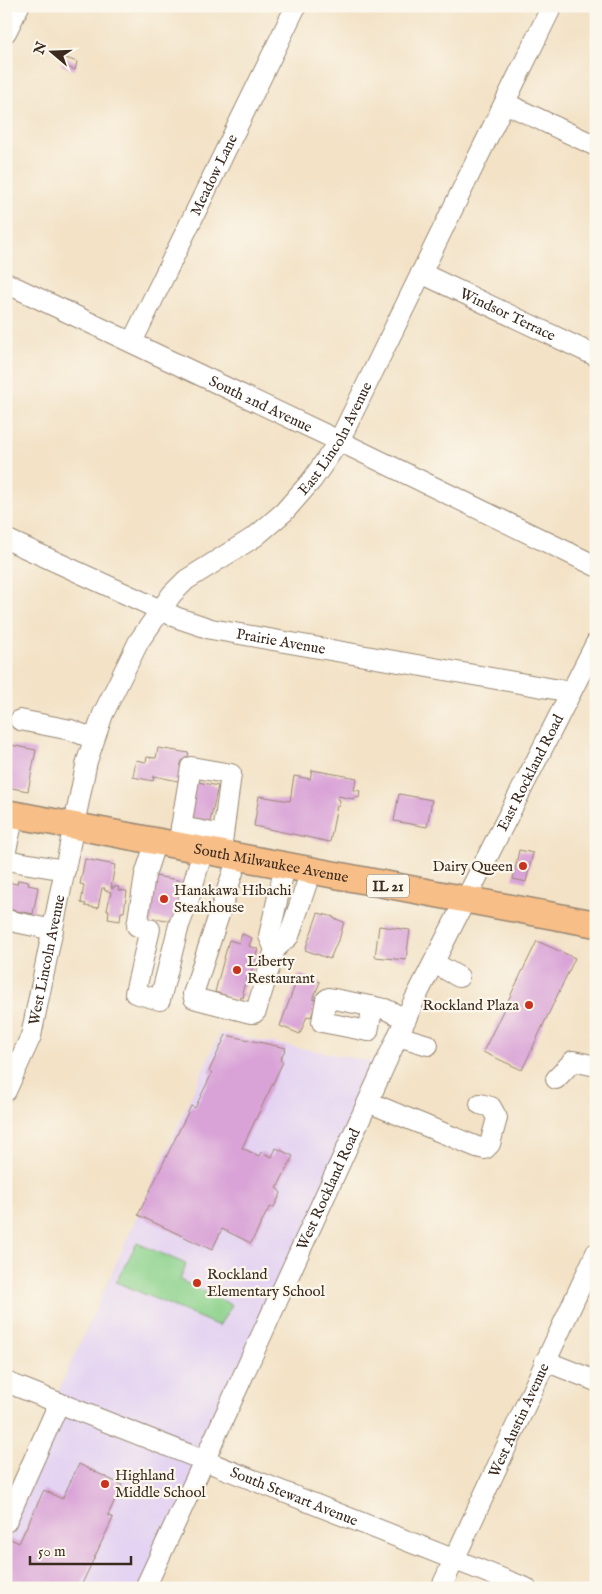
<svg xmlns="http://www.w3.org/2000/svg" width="602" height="1594" font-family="'IM FELL English',serif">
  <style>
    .built { fill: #e4d3f2 }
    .green { fill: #8cd28c; stroke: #647e55 }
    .building { fill: #d9a3d7 }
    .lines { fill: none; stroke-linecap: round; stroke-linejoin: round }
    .minor-casing { stroke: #978672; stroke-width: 22 }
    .major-casing { stroke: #978672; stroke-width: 29 }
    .minor { stroke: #fff; stroke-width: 20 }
    .major { stroke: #f7be87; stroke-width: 26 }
    .poi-dot { fill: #c8321e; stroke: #fbf7ec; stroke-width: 2 }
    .labels { text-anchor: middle; stroke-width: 4.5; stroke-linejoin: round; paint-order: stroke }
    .shield { fill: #fbf7ec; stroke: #75685c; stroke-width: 1 }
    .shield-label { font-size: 14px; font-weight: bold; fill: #3b2a1e }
    .street-label { font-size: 15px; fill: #3b2a1e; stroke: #fbf7ec }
    .poi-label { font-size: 15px; fill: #3b2a1e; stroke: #fbf7ec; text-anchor: start }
  </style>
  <rect width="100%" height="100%" fill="#fbf7ec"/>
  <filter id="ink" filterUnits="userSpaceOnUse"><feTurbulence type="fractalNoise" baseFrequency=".02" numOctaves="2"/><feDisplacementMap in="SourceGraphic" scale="10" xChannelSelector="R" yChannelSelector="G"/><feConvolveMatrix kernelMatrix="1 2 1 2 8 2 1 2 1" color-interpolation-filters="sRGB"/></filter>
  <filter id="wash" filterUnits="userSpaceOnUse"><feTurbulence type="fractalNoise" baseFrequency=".0096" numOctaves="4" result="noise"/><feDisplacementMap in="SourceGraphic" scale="20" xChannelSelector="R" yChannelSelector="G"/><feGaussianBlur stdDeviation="1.12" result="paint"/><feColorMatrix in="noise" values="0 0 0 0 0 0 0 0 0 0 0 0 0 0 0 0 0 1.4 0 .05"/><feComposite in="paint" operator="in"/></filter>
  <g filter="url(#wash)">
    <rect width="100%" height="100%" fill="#f3e2c6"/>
    <!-- built -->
    <polygon class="built" points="220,1033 386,1064 146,1588 6,1588 6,1507"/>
    <!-- green -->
    <polygon class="green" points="137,1243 186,1264 180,1280 232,1305 219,1326 116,1282"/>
    <g id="blocks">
      <!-- building -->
      <g class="building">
        <polygon points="63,57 77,62 75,70 61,65"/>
        <polygon points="11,745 36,750 28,791 6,787 6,768"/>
        <polygon points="158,748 189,753 183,782 154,776 153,781 133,777 136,760 146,762 147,757 156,758"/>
        <polygon points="312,770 357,778 354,790 360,791 359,798 354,797 353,799 338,796 337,799 340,800 339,806 337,805 330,842 254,826 259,796 290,801 294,776 310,779"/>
        <polygon points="193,781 218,786 210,822 185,817"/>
        <polygon points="399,794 432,800 427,827 394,821"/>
        <polygon points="519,850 533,853 526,882 513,879"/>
        <polygon points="85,859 115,865 111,888 113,889 113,886 119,887 118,890 127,891 124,912 121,912 120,921 108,919 109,910 107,910 111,892 104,890 105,888 102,888 98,908 85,906 86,904 81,903 84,885 80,884"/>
        <polygon points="149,875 184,881 186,896 179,894 175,921 153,918 152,923 145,922"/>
        <polygon points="18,880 29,882 28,885 38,887 33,914 6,909 7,882 17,884"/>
        <polygon points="318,913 334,917 333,918 344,922 339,940 338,940 330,959 305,950"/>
        <polygon points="379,926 410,930 406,960 375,957"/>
        <polygon points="242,934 252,938 249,946 258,949 250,976 248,975 242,992 244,993 243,998 241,997 240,1000 215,992 229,940 239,943"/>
        <polygon points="537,941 575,958 522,1070 483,1052"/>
        <polygon points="299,974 320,982 313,999 317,1001 311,1017 307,1016 300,1034 280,1026"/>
        <polygon points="226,1035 286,1048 280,1060 283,1062 242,1148 259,1156 261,1152 272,1157 276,1148 293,1156 277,1188 281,1193 274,1207 269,1208 251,1243 222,1229 212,1250 138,1215 191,1106 195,1108 212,1073 209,1071"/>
        <polygon points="79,1464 122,1485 108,1515 113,1518 80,1588 6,1588 6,1537 19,1543 44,1490 62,1499"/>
      </g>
    </g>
  </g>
  <g filter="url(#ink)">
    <use href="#blocks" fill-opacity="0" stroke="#978672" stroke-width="1"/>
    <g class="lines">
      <!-- minor casing -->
      <g class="minor-casing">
        <g id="minor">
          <polyline points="6,32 19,6"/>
          <polyline points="505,103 596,146"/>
          <path id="s1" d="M421,273L596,356"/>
          <path id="s2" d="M6,283L339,441L596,566"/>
          <path id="s3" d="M132,342L296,6"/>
          <path id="s4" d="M6,539L178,618L211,629L571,692"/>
          <polyline points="20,720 71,730 94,739"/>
          <polyline points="181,827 223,835 221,847"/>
          <polyline points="156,841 145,875 137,926 150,929 135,993 160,1000 179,925 188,902 203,850"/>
          <polyline points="178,846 191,767 231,774 223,835"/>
          <polyline points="6,850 14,815"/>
          <polyline points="238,857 193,994 194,998 197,999 251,1013 254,1013 256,1011 275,949 289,936 311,871"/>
          <polyline points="6,860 65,870"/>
          <polyline points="6,920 53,930"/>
          <polyline points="275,949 269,936 285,866"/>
          <polyline points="434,963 459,977"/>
          <polyline points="373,1006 368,1031 322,1022 326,1000 329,998 385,1009 406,1019"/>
          <polyline points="398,1036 428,1045"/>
          <polyline points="556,1079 573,1061 596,1066"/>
          <path id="s5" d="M6,1091L31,1036L87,761L103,714L139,641L172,594L186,580L256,536L284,512L312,480L339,441L552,6"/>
          <polyline points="368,1102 477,1147 485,1149 490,1144 497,1118 491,1107 480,1104"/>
          <polyline points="545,1361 596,1381"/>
          <path id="s6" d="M6,1382L526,1588"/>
          <polyline points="6,1522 59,1403"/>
          <path id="s7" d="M145,1588L211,1446L413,1003L596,643"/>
          <path id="s8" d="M441,1588L596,1253"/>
        </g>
      </g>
      <!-- major casing -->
      <g class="major-casing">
        <g id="major">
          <path id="s9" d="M6,813L596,924"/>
        </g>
      </g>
      <!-- minor -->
      <use href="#minor" class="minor"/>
      <!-- major -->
      <use href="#major" class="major"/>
    </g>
  </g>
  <!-- markers -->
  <g class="poi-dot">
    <circle cx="523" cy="866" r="5"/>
    <circle cx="164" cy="899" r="5"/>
    <circle cx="237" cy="970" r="5"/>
    <circle cx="529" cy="1005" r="5"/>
    <circle cx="197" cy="1283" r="5"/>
    <circle cx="105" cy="1484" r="5"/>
  </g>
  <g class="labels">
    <!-- shield labels -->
    <rect class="shield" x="367" y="874.5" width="42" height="23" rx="4"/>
    <g class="shield-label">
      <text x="388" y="891">IL 21</text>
    </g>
    <!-- street labels -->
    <g class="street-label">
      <text dy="5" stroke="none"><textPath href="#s3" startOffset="186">Meadow Lane</textPath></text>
      <text dy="5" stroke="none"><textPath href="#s1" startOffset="96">Windsor Terrace</textPath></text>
      <text dy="5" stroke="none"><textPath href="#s2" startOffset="282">South 2nd Avenue</textPath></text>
      <text dy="5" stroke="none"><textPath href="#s5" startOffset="759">East Lincoln Avenue</textPath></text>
      <text dy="5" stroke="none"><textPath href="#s4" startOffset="295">Prairie Avenue</textPath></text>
      <text dy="5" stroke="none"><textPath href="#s7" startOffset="902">East Rockland Road</textPath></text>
      <text dy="5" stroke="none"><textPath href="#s9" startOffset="270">South Milwaukee Avenue</textPath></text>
      <text dy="5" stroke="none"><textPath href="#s5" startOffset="138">West Lincoln Avenue</textPath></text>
      <text dy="5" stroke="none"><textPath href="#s7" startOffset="439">West Rockland Road</textPath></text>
      <text dy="5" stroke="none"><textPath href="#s8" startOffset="185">West Austin Avenue</textPath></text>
      <text dy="5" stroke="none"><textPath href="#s6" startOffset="310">South Stewart Avenue</textPath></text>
    </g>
    <!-- poi labels -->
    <g class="poi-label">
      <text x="513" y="871" text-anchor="end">Dairy Queen</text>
      <text x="174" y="895">Hanakawa Hibachi<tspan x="174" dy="17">Steakhouse</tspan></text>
      <text x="247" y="966">Liberty<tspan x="247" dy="17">Restaurant</tspan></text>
      <text x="519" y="1010" text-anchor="end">Rockland Plaza</text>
      <text x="207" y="1279">Rockland<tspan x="207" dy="17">Elementary School</tspan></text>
      <text x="115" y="1480">Highland<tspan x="115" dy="17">Middle School</tspan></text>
    </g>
  </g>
  <!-- margin -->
  <rect width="602" height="1594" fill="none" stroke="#fbf7ec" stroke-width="25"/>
  <!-- north arrow -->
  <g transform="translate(52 52) rotate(289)" stroke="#fbf7ec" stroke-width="4" paint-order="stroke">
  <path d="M0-4L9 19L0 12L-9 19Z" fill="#3b2a1e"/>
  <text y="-8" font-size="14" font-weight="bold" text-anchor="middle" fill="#3b2a1e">N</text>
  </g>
  <!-- scale -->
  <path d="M30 1556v8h101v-8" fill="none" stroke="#3b2a1e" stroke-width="2.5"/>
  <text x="38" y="1556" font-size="15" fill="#3b2a1e" stroke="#fbf7ec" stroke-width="4" paint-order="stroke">50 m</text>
</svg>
